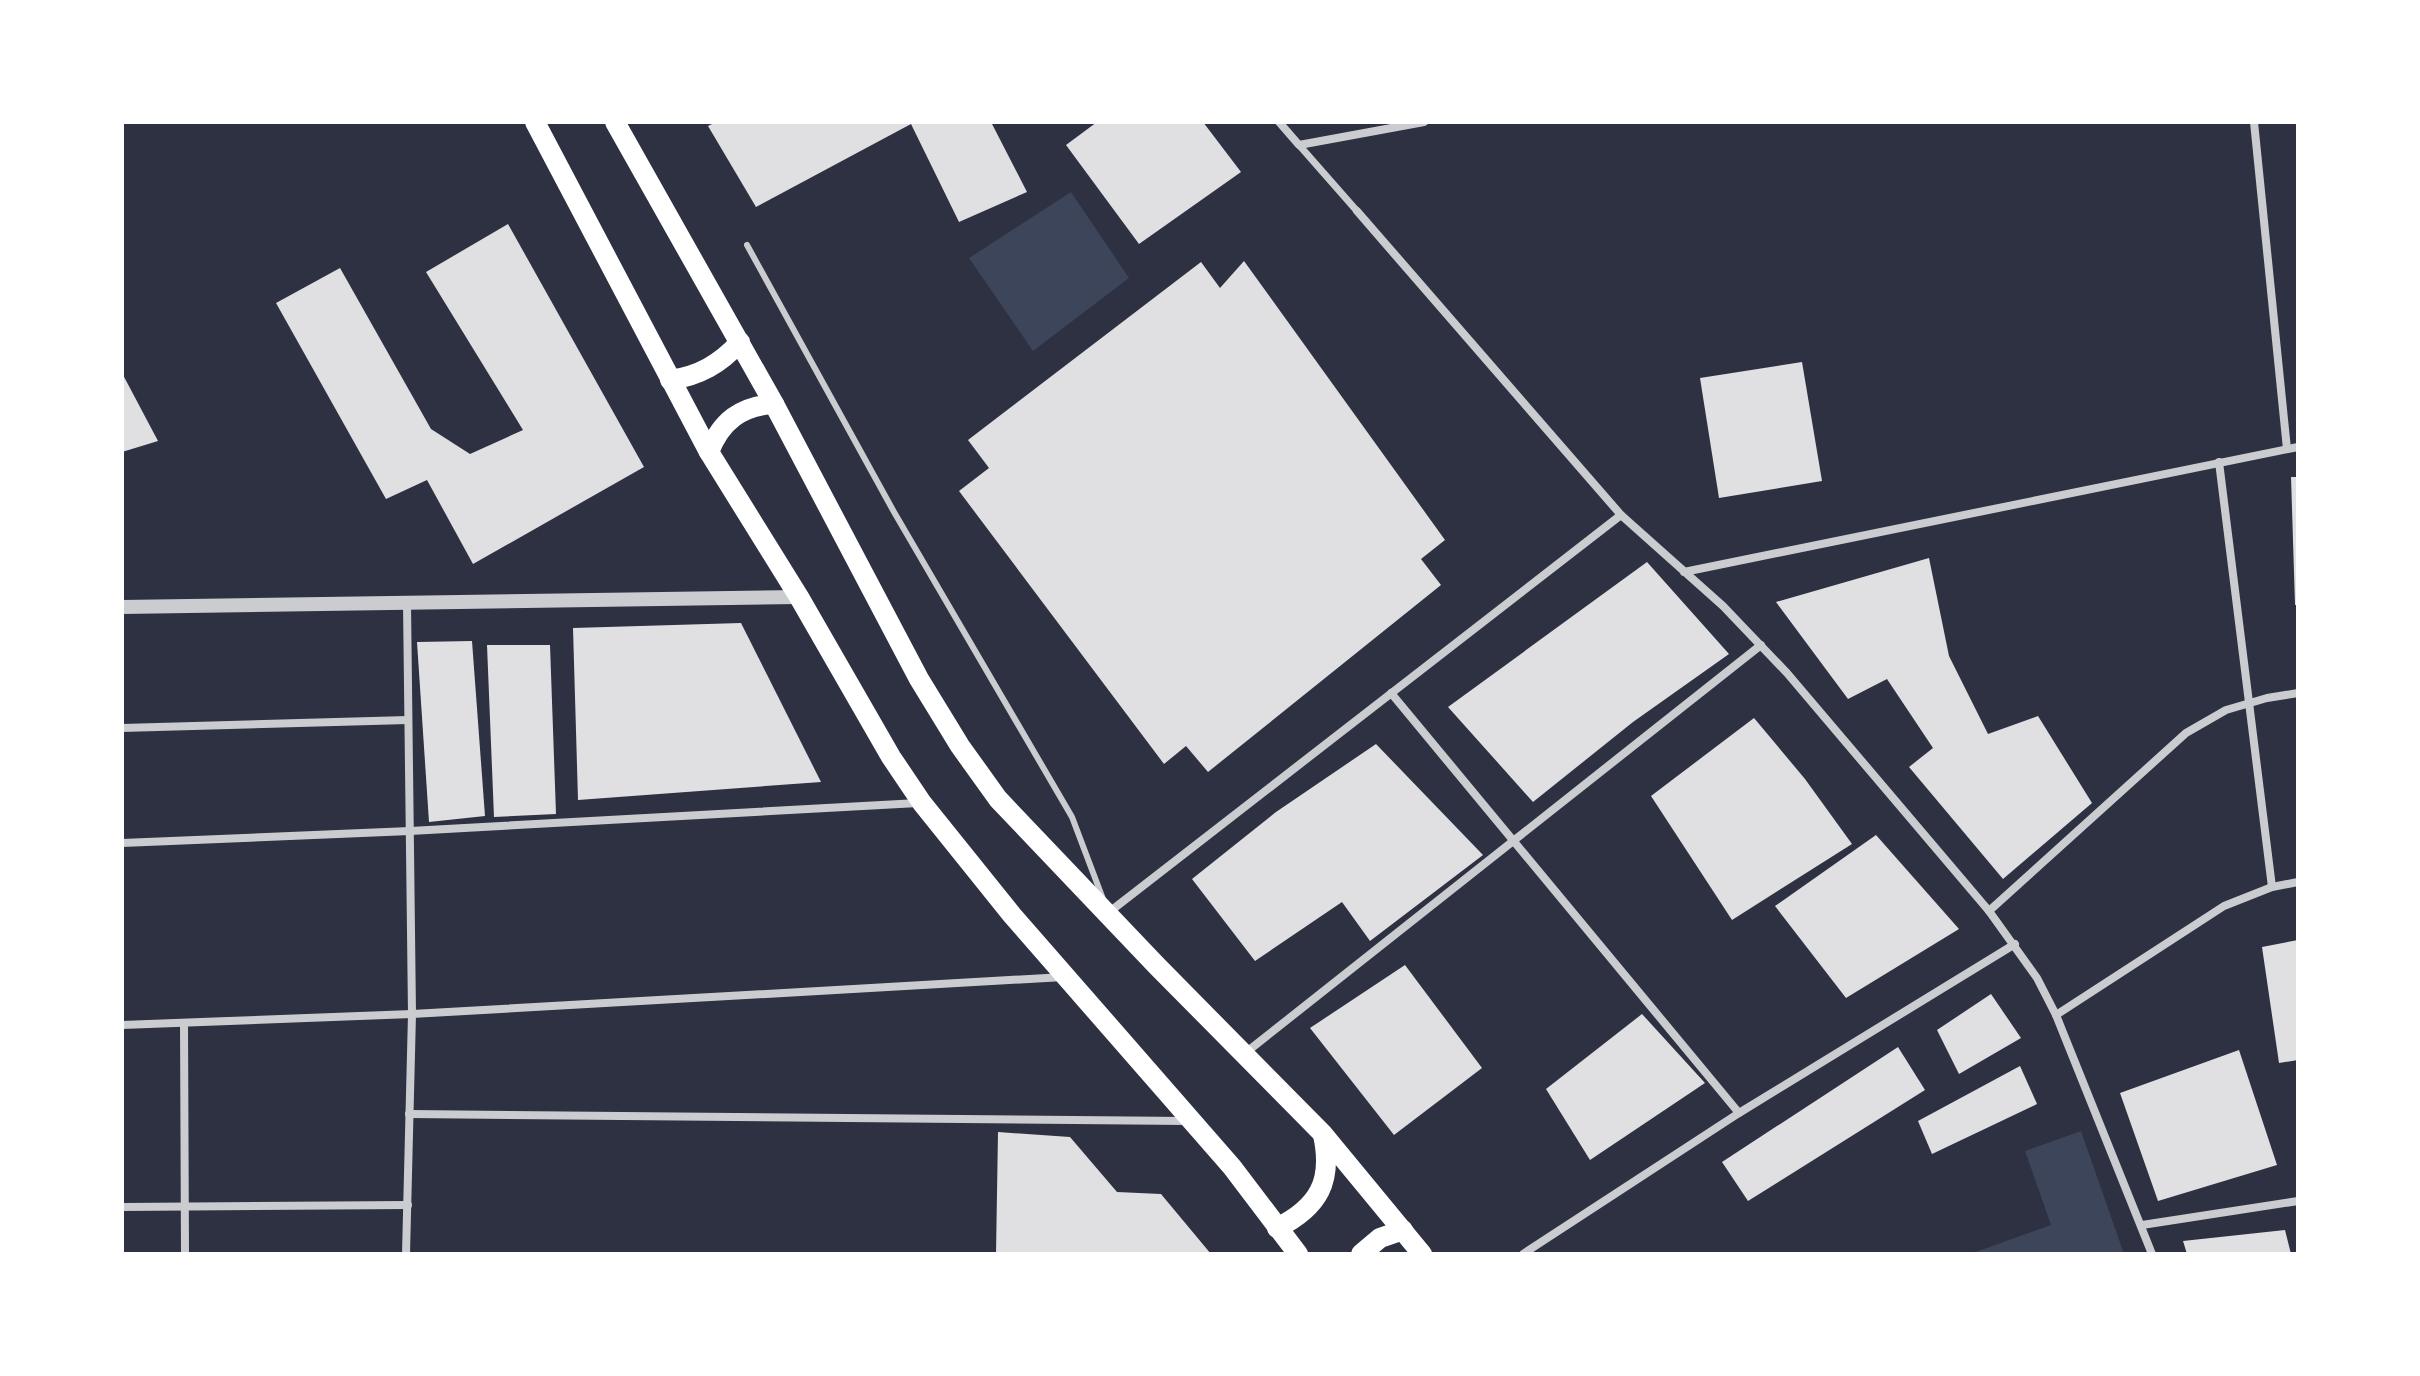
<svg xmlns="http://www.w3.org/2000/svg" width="2420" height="1376" font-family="'Public Sans',sans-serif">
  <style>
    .green { fill: #3c4559 }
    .building { fill: #e0e0e3 }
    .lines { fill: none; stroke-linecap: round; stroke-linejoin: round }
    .service { stroke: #caccd0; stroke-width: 6 }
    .pedestrian { stroke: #caccd0; stroke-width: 7 }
    .minor { stroke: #caccd0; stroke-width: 8 }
    .tertiary { stroke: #caccd0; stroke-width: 14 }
    .primary { stroke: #fff; stroke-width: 20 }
  </style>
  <rect width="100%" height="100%" fill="#2d3142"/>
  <!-- green -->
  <g class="green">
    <polygon points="1071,192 1129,278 1033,351 969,258"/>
    <polygon points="2081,1131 2124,1254 1970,1254 2051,1225 2025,1151"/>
  </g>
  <!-- building -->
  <g class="building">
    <polygon points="716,122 991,122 1027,192 959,222 911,124 756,207 708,126"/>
    <polygon points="1097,122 1203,122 1241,172 1139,244 1066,145"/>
    <polygon points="508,224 644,467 473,564 427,480 386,499 276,303 340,268 431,429 470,454 523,430 426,272"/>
    <polygon points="1244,261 1445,540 1421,559 1441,585 1208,772 1186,746 1164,764 959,491 989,468 968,440 1201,262 1220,288"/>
    <polygon points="1802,362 1822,481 1719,498 1700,378"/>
    <polygon points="122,373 158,441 122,452"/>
    <polygon points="2291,477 2298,477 2298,605 2295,605"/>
    <polygon points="1929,558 1949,656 1988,734 2038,716 2092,803 2003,879 1909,767 1933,748 1887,679 1848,699 1776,602"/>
    <polygon points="1647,562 1729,654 1633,722 1533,802 1448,707"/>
    <polygon points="741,623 821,782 578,800 573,628"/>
    <polygon points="472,641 485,816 429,822 417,642"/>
    <polygon points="487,645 550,645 556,814 494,817"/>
    <polygon points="1754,718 1805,779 1852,844 1732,920 1651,796"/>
    <polygon points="1376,744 1483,855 1370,941 1342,902 1255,961 1192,879 1276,812"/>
    <polygon points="1876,835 1959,929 1846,998 1775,906"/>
    <polygon points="2298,940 2298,1060 2279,1063 2262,947"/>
    <polygon points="1405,965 1482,1068 1394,1135 1310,1028"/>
    <polygon points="1991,994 2021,1038 1959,1074 1937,1030"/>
    <polygon points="1642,1014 1705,1083 1590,1160 1546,1089"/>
    <polygon points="1898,1047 1925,1090 1748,1201 1722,1162"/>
    <polygon points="2239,1050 2277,1165 2158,1201 2120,1093"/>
    <polygon points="2020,1066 2037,1104 1932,1154 1918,1121"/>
    <polygon points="998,1132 1070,1137 1117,1192 1161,1194 1211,1254 996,1254"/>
    <polygon points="2285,1230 2291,1254 2187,1254 2183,1241"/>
  </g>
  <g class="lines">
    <!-- service -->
    <polyline class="service" points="747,245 894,512 1072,817 1103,899"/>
    <!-- pedestrian -->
    <polyline class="pedestrian" points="1299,145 1357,211"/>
    <!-- minor -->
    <g class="minor">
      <polyline points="1279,122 1299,145 1424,122"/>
      <polyline points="2254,122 2287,449"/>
      <polyline points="1357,211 1621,515 1723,606 1787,673 1989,911 2037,978 2056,1015 2152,1254"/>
      <polyline points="2219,462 2272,887"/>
      <polyline points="1684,572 2298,447"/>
      <polyline points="1391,693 1739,1113"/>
      <polyline points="122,728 408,720"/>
      <polyline points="122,843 410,831 918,803"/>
      <polyline points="1989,911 2186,733 2226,710 2267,698 2298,693"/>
      <polyline points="1108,913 1621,515"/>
      <polyline points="2056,1015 2224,906 2272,887 2298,882"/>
      <polyline points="184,1023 185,1254"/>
      <polyline points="122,1025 412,1014 1064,977"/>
      <polyline points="1244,1054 1761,645"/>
      <polyline points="409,1114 1188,1121"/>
      <polyline points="122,1207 408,1205"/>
      <polyline points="2142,1225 2298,1201"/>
      <polyline points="406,1254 412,1014 407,603"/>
      <polyline points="1523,1254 1739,1113 2015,944"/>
    </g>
    <!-- tertiary -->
    <polyline class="tertiary" points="122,607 799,597"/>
    <!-- primary -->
    <g class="primary">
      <polyline points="535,122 709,452 799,597 891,757 922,803 1012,915 1232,1167 1298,1254"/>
      <polyline points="615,122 774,404 919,679 960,746 998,799 1157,966 1323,1134 1422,1254"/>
      <path d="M670,380C699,376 720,364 740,342"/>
      <path d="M709,452C721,421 741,406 774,404"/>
      <path d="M1277,1228C1319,1207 1333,1181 1323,1135"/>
      <polyline points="1361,1254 1380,1238 1403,1230"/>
    </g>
  </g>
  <!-- border -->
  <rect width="2420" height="1376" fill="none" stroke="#ffffff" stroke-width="248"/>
</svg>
